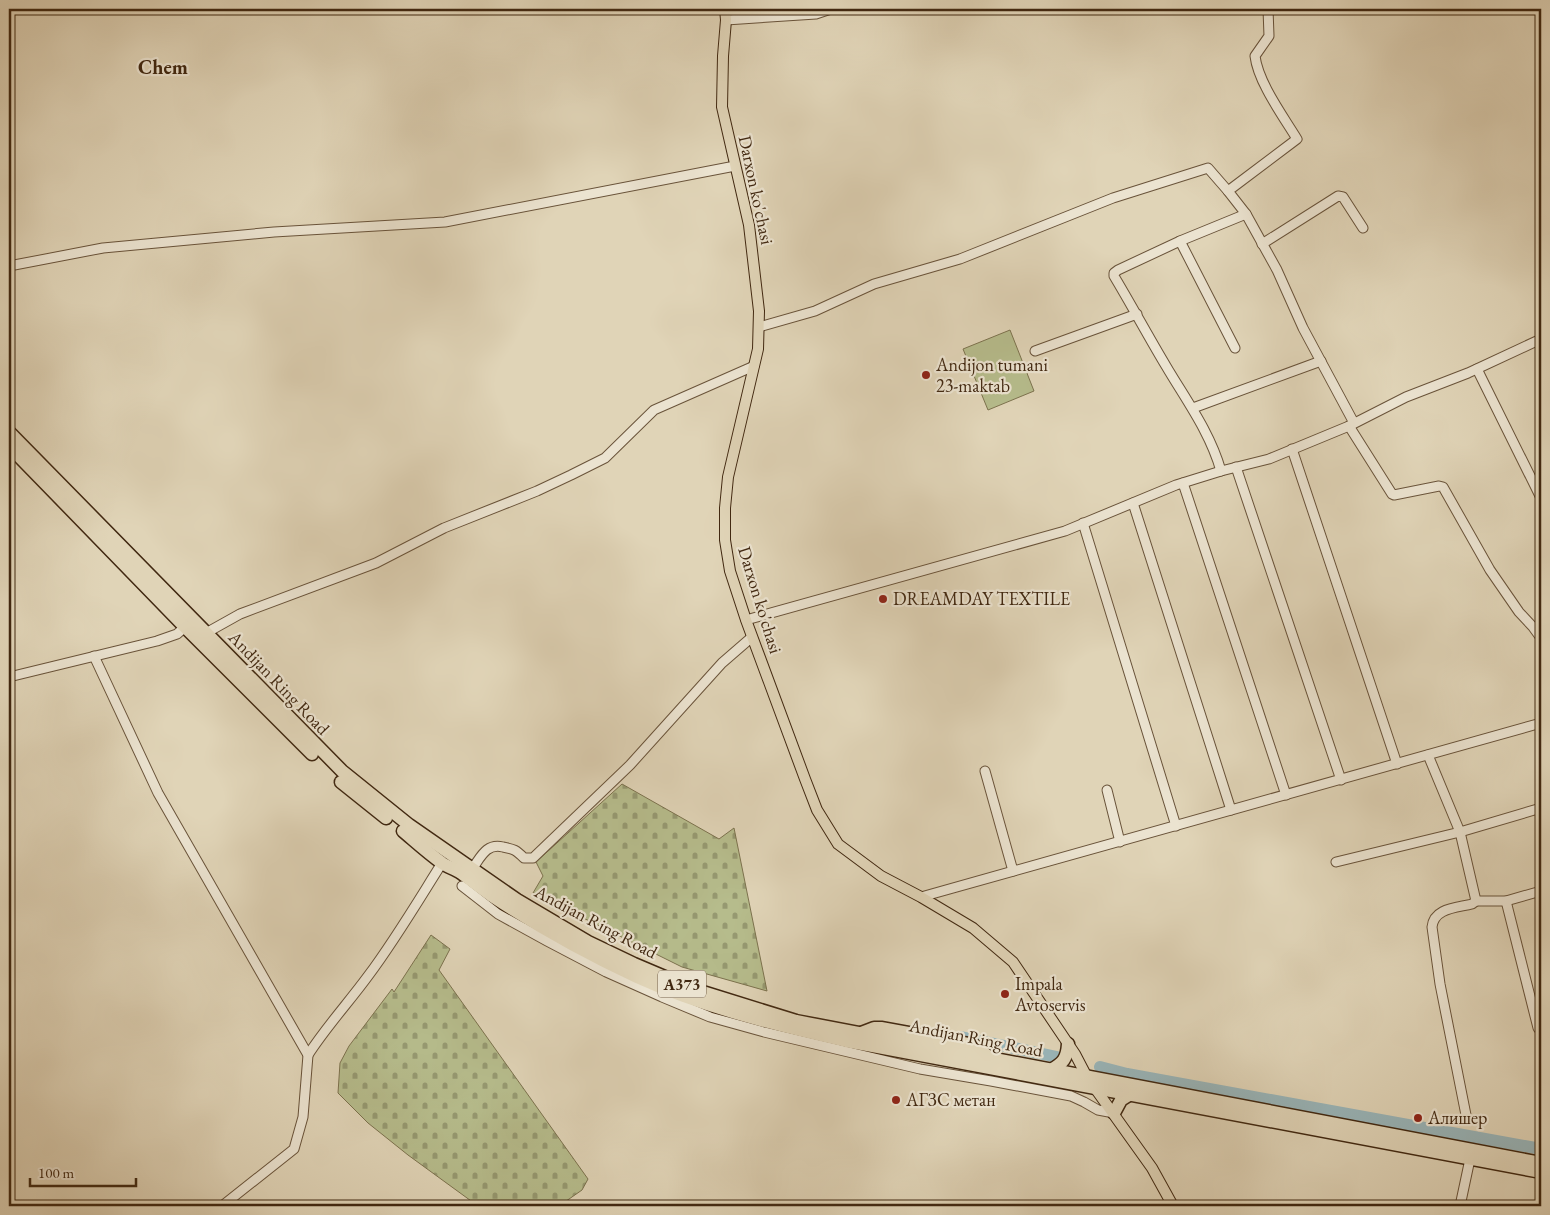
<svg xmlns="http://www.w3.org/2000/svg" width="1550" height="1215" font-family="'EB Garamond',serif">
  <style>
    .green { fill: #b6bc8c; stroke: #7c724e }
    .cemetery { fill: url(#cemetery-stones); stroke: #7c724e }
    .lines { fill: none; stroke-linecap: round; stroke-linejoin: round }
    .river { stroke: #99b5b9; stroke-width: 12 }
    .minor-casing { stroke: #69533a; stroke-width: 11 }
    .major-casing { stroke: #412811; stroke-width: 12 }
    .highway-casing { stroke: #412811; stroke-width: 15 }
    .minor { stroke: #ebe3d0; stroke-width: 9 }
    .major { stroke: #e0d4b7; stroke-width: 10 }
    .highway { stroke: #e0d4b7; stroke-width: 12 }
    .poi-dot { fill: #8f2418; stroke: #ebe3d0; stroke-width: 2 }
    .labels { text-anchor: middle; stroke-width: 4.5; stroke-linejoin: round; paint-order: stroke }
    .shield { fill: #ebe3d0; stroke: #74604a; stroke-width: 1 }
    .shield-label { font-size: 16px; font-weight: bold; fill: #412811 }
    .street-label { font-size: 18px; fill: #412811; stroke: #ebe3d0 }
    .poi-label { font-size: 18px; fill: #412811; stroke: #ebe3d0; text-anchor: start }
    .quarter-label { font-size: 20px; font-weight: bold; fill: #412811; stroke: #ebe3d0 }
  </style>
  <defs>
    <pattern id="cemetery-stones" width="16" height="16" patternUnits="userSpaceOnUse" patternTransform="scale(1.25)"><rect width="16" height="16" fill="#b6bc8c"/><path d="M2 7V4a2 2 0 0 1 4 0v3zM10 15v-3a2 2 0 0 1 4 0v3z" fill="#969971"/></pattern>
  </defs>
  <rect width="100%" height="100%" fill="#e0d4b7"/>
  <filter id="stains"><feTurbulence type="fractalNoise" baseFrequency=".004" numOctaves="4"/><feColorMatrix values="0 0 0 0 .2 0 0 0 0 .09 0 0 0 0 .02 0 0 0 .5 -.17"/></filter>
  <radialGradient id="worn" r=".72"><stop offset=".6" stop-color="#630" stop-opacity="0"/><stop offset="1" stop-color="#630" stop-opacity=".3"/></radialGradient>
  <!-- green -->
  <polygon class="green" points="1010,330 1034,391 988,410 963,349"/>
  <!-- cemetery -->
  <g class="cemetery">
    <polygon points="622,784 719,839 734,828 767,991 682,967 533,893 543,876 536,862"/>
    <polygon points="431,935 450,949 439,970 588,1179 582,1190 559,1206 478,1206 408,1155 368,1123 338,1093 340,1063 349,1046 392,989 394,992"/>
  </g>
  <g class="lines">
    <!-- river -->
    <g class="river">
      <polyline points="961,1037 1057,1057"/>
      <polyline points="1100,1067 1127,1074 1541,1149"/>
    </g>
    <!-- minor casing -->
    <g class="minor-casing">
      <g id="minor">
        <path d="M1268,9L1269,36L1255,56C1258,82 1283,116 1297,139L1228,191L1246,214L1277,270L1303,328L1354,423"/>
        <polyline points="726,20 816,14 831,9"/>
        <polyline points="1180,241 1235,348"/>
        <polyline points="1262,244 1338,196 1343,197 1363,228"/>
        <polyline points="9,266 103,248 274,232 445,222 735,166"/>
        <polyline points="759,327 815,311 874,284 960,259 1113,198 1208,168 1228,191"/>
        <polyline points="1035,351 1137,314"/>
        <polyline points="1477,369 1541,498"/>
        <polyline points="1193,408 1321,361"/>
        <polyline points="1349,426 1392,494 1394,495 1439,486 1443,487 1490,570 1519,612 1533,627 1541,638"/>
        <polyline points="1292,449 1397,764"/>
        <polyline points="1236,467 1341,780"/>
        <path d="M1221,471C1210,432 1186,400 1166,366C1148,336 1132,306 1114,276V273L1118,270L1180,241L1246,214"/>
        <polyline points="1183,483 1286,795"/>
        <polyline points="1133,503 1231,810"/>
        <polyline points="1083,523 1176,826"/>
        <polyline points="746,620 1065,531 1176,485 1221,471 1269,459 1349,426 1406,397 1468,373 1541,339"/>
        <polyline points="206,633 240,614 376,563 444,528 537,491 571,475 605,458 654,410 754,366"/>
        <polyline points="94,656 158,793 308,1055 303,1117 294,1149 222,1206"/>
        <polyline points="9,677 157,641 177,634 185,627"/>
        <path d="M1428,755L1460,832L1476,901L1472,904C1456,908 1434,908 1432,927L1440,984L1466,1115"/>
        <polyline points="985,771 1013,871"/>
        <polyline points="1107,790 1120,842"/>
        <polyline points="1336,862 1460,832 1541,808"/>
        <path d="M472,869C481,857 486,843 503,847C514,849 516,850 524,858H533L630,765L722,663L752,637"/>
        <polyline points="462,886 498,914 547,941 606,972 662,997 710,1017 764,1032 920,1069 991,1081 1071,1096 1084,1102 1098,1110 1114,1113"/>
        <polyline points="921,897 1541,723"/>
        <polyline points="1476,901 1506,901 1541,891"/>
        <polyline points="1506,901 1538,1028 1541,1031"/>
        <path d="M308,1055C326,1027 349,1002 368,976C395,940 418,901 442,863"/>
        <polyline points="1460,1206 1470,1159"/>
      </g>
    </g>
    <!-- major casing -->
    <g class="major-casing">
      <polyline id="major" points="725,9 726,20 723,56 722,107 749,225 759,311 758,349 728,477 725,508 725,540 730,571 746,620 805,779 817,810 838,844 881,876 921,897 973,928 1013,962 1075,1054 1087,1077 1152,1168 1173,1206"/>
    </g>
    <!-- highway casing -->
    <g class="highway-casing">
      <g id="highway">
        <polyline points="9,432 342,771 409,825 517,900 588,942 634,964 693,989 796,1021 1541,1163"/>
        <polyline points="9,446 185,627 312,754"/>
        <polyline points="341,782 386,818"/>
        <path d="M403,831C416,842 428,853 442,863C448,867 455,869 461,873C472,881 482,889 492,896C537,926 587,954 637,977C703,1007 776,1025 846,1041L1541,1172"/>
        <polyline points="861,1033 874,1028 881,1028 974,1045 989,1057"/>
        <path d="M1051,1070C1063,1063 1067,1059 1068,1044"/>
        <polyline points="1114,1113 1121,1100 1129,1095"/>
      </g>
    </g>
    <!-- minor -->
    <use href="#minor" class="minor"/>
    <!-- major -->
    <use href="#major" class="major"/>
    <!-- highway -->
    <use href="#highway" class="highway"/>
  </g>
  <!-- markers -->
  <g class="poi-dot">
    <circle cx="926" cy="375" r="5"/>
    <circle cx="883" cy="599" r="5"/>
    <circle cx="1005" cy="994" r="5"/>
    <circle cx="896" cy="1100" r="5"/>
    <circle cx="1418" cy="1118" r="5"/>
  </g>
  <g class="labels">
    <!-- shield labels -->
    <rect class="shield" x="658" y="970.5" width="48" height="27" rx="4"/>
    <g class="shield-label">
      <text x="682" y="990">A373</text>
    </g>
    <!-- street labels -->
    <g class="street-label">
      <text transform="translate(756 190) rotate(78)" y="6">Darxon ko'chasi</text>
      <text transform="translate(760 600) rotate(73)" y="6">Darxon ko'chasi</text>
      <text transform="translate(279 683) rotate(46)" y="6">Andijan Ring Road</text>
      <text transform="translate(596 922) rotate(28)" y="6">Andijan Ring Road</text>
      <text transform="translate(976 1038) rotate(11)" y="6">Andijan Ring Road</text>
    </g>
    <!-- poi labels -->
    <g class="poi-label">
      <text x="936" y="371">Andijon tumani<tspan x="936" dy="21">23-maktab</tspan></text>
      <text x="893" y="605">DREAMDAY TEXTILE</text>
      <text x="1015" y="990">Impala<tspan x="1015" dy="21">Avtoservis</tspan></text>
      <text x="906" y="1106">АГЗС метан</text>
      <text x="1428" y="1124">Алишер</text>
    </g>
    <!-- quarter labels -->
    <g class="quarter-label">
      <text x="163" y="74">Chem</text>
    </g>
  </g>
  <!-- margin -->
  <rect width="1550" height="1215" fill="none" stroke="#e0d4b7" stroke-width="30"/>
  <rect x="10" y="10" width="1530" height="1195" fill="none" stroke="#412811" stroke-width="2.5"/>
  <rect x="15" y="15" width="1520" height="1185" fill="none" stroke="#412811"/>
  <!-- scale -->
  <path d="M30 1178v8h106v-8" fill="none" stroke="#412811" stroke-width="2.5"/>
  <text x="38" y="1178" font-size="15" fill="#412811" stroke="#ebe3d0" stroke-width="4" paint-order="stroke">100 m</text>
  <rect width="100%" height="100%" filter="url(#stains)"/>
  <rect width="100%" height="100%" fill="url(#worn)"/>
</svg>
